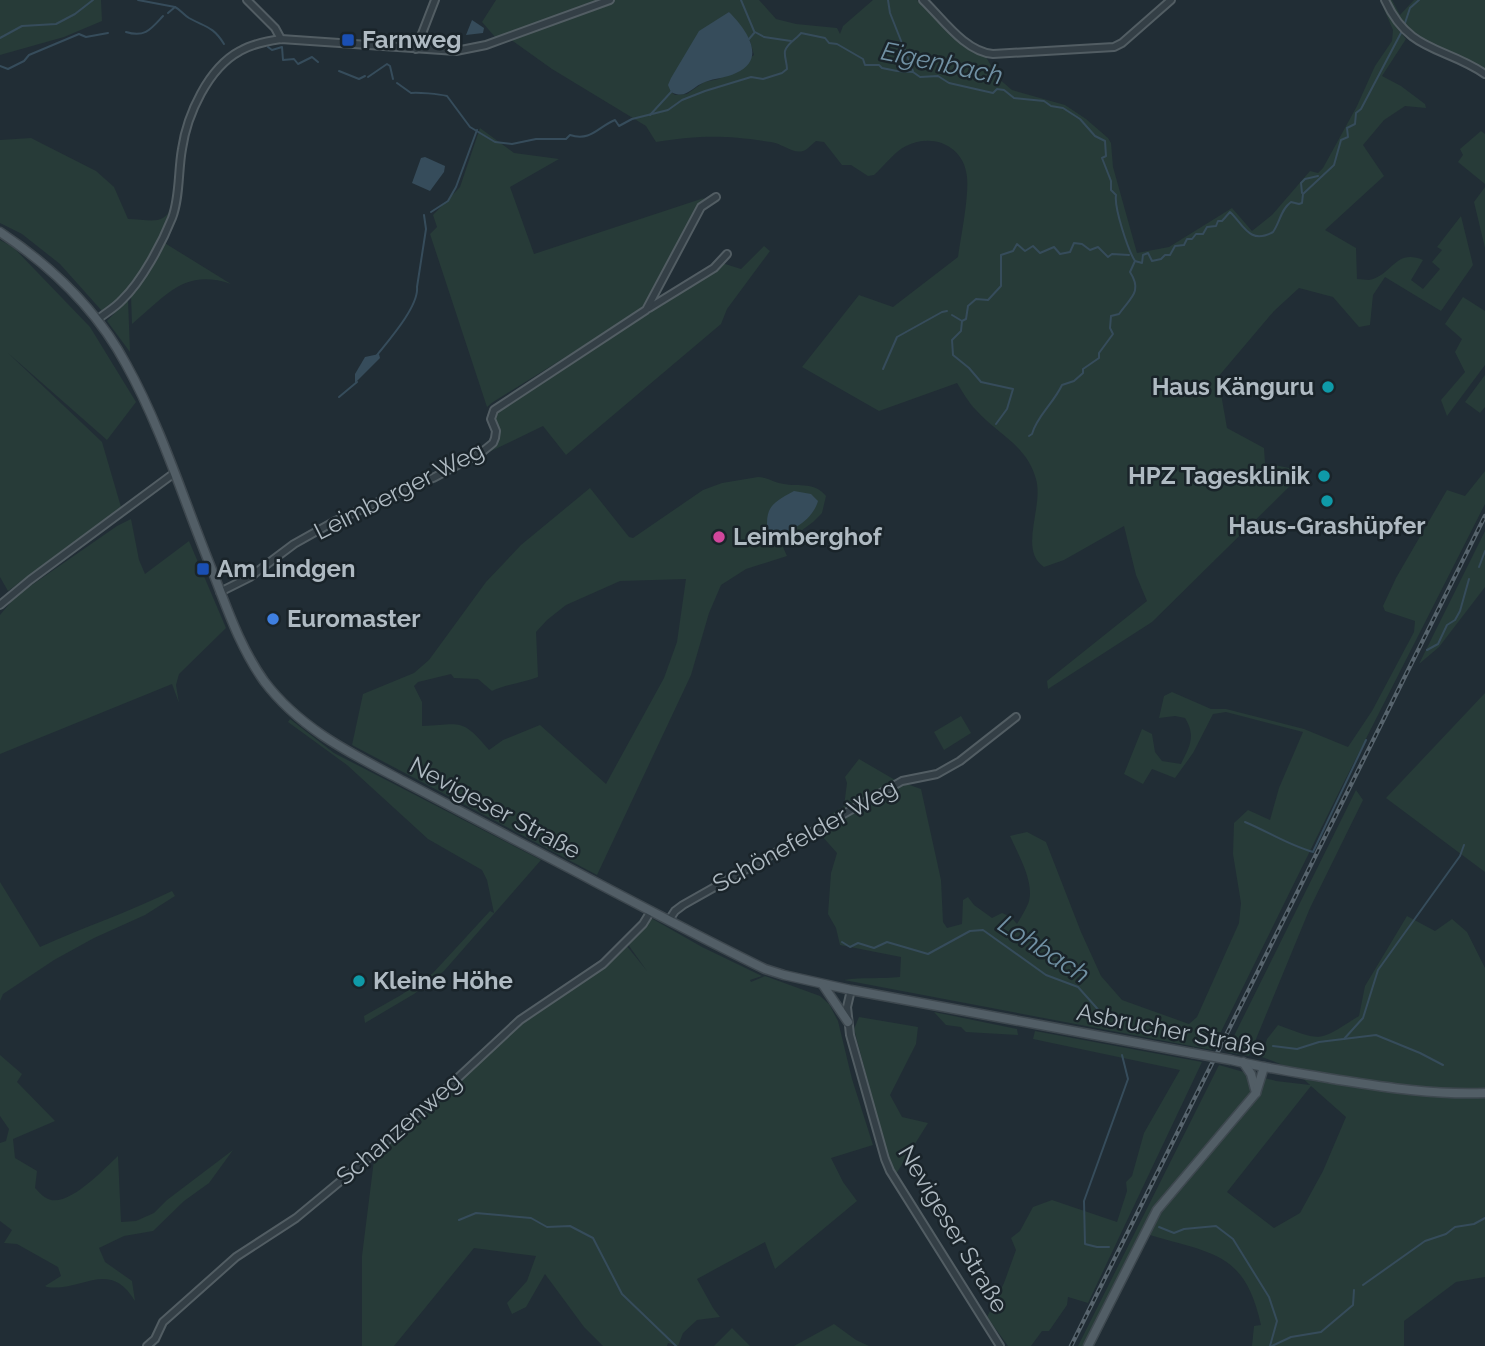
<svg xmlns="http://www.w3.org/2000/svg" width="1485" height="1346" font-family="Raleway,sans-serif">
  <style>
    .green { fill: #273b38; fill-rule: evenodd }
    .water { fill: #364c5b }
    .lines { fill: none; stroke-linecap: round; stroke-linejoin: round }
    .stream { stroke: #364c5b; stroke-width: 2 }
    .minor-casing { stroke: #525d63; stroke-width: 10 }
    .major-casing { stroke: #3e484f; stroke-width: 11 }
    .minor { stroke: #343f46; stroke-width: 6 }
    .major { stroke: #525e66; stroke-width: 8 }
    .rail-casing { stroke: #57646d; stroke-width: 4.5 }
    .rail { stroke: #1a242a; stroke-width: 2; stroke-dasharray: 5; stroke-linecap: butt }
    .major-bridge-casing { stroke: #3e484f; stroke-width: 11; stroke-linecap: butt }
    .major-bridge { stroke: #525e66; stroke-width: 8 }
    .transit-dot { fill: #1a4fb4; stroke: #1a242a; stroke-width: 2.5 }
    .culture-dot { fill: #0f9aa8; stroke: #1a242a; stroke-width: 2.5 }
    .hotel-dot { fill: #d1479c; stroke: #1a242a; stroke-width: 2.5 }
    .shop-dot { fill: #3f7fe0; stroke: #1a242a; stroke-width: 2.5 }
    .labels { text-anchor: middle; stroke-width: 5; stroke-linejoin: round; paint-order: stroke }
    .poi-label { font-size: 24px; font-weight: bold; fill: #afbac2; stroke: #1a242a; text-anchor: start }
    .street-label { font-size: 24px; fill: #afbac2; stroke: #1a242a }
    .water-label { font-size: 26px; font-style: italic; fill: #7191a4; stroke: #1a242a }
  </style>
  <rect width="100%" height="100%" fill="#212d35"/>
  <!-- green -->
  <g class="green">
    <polygon points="0,0 101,0 102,21 64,37 0,55"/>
    <path d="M496,0H759L776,19L796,24L837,28L840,34L843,26L873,0H917L962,42L986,57L998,78L1012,90L1065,105L1086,119L1108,138L1111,143L1113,167L1137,253L1169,247L1232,208L1252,231L1272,215L1310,171L1318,173L1323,168L1357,106L1375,66L1392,41L1393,30L1380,0H1382L1397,28L1406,39L1382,76L1401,86L1425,104L1426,108L1405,106L1384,120L1363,145L1384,176L1325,230L1356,248L1357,279C1361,279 1365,280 1369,280C1392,276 1395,248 1423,260L1411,280L1423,289L1440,269L1432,262L1442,250L1437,247L1461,216L1473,265L1441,311L1385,277L1373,295L1370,325L1359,327L1333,297L1299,288L1274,311L1218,377L1227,428L1264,448L1265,463L1289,468L1296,480L1152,622L1048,689L1047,681L1147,601L1136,575L1124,526L1064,560L1044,567C1018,550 1044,507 1036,479C1027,445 997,434 976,410C968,402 963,392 957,383L879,411L802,367L859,295L893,307L958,257C961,236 969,197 967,177C964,145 932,133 906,146C894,152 884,166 874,175L868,176L851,165H842L824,142L816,141C812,144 807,150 803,151C793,154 781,143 771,142C726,135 701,135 656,142L646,126L552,69L510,39L495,37L482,22ZM729,12L750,41L754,55L719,79L704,82L687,94L675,95L671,92Z"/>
    <polygon points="1389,0 1392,0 1400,15 1414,0 1485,0 1485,71 1421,40 1396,16"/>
    <polygon points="480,128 514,153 559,159 510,187 534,254 704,198 643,309 493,402 487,407 430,234 437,227 433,215 460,187"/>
    <polygon points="1481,131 1485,134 1485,184 1458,162 1463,155 1460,149"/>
    <path d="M31,138L96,171L114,187L128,219C148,219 164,227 172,206C169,235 128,297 102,311L60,264L22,234L0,223V140Z"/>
    <polygon points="1485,187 1485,248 1474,202"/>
    <polygon points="0,240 13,247 90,327 136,402 107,440 8,353 102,442 121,507 8,591 0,577"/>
    <path d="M163,242L231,284C184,268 166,296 132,324L131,296Z"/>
    <polygon points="764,246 770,251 727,309 721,324 566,455 543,426 485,454 499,440 493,421 497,408 658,304 716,270 722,263 741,269"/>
    <polygon points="1463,297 1485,311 1485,365 1447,416 1441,400 1465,372 1455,352 1462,339 1445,324"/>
    <polygon points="128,299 130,352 107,321"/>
    <polygon points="1485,375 1485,407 1480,413 1465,402"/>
    <path d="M1485,471V504L1341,788L1212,1050L844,980C862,977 881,979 900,977L901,957L840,945L836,928L828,914L831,873L837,853L822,836L807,839L809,828L844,806L847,783L845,777L859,759L895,780L921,789L941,880L943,922L947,928L962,924L963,900L968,897L974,905L992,918L1002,913L1011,917L1017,924C1021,917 1025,911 1028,904C1036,884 1018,854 1010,836L1027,832L1046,842L1081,932L1101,976L1122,1000L1189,1024L1197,1017L1239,923L1241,903L1233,854L1234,823L1248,810L1270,820L1279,788L1303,732L1226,712L1213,714L1193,753L1175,778L1152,769L1143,784L1124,774L1142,729L1152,734L1155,752L1162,761L1181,764C1190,746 1196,736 1185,718L1175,716L1159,718L1164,696L1172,692L1211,709H1226L1304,729L1348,747L1372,711L1414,632L1415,621L1385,611L1383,606L1396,578L1447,490L1465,496Z"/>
    <path d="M758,477C770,478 770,481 779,483C797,488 813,480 826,496L822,513L813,522L782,545L787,556L746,569L721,585L709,613L691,675L597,875L352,745L363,694L414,673L429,660L486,582L521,545L590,488L629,537L633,538L703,490L722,483ZM686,579L677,642L664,678L606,784L540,725L503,740L489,750C462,718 462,724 422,726V702L414,686L418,682L451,674L454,678L478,679L492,691C506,684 523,683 538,677L536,632L547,620L566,605L620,581Z"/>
    <polygon points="131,519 139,560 145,574 189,541 226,628 179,674 176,685 179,703 172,684 0,754 0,615 16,596 117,526"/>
    <polygon points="1485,531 1485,587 1439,647 1419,664"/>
    <polygon points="1485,693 1485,872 1386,798"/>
    <polygon points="961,716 971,733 944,750 934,732"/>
    <polygon points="290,719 334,753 541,860 444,971 414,994 365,1023 364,1016 401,995 433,973 490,911 494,913 487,880 482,870 428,839 347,765 288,722"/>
    <polygon points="1356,790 1363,800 1310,908 1249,1056 1226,1052"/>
    <path d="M0,882L40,947C84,927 129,912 172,891L175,896L145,915L94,938L54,960L3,994L0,1001Z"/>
    <path d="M1407,916L1435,931L1452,919L1467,932L1485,968V1277L1456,1282L1404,1321V1346H1252L1254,1326L1261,1325C1245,1252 1213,1254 1150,1235L1094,1346H1078L1219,1065L1276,1081L1310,1085L1293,1069L1262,1057L1267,1039L1278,1025C1324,1042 1317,1042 1359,1016L1365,986ZM1311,1086L1346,1117L1323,1171L1300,1213L1274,1228L1227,1192Z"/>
    <polygon points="651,918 702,947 762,976 750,980 751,982 765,976 820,996 829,1004 838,1021 852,1079 873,1145 831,1158 843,1182 857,1201 775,1269 765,1242 697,1279 713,1308 720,1317 697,1320 683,1333 678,1346 668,1343 667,1346 603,1346 584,1327 545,1274 526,1307 512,1314 507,1303 527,1281 536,1256 474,1248 394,1346 362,1346 362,1256 374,1160 376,1155 410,1120 425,1108 436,1104 525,1019 591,976 626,945 647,971 627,943"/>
    <polygon points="934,1012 1017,1029 1018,1035 966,1032 961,1027 946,1025"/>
    <polygon points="859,1017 918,1027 916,1044 890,1095 902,1117 928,1123 896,1174 888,1157 854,1029"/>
    <polygon points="1035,1031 1202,1062 1088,1303 1068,1297 1067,1305 1049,1331 1042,1331 1031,1346 1008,1346 987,1317 1004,1283 1016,1250 1011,1238 1020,1231 1033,1207 1052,1200 1117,1222 1127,1191 1126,1182 1132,1176 1144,1133 1180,1070 1033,1039"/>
    <path d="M0,1055L22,1074L17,1082L55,1121L13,1139L15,1158L37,1171L35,1188C39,1192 43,1197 48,1199C68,1208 104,1169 118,1156L121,1222L136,1221L154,1213L167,1200L233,1150L209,1183L184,1201L153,1231L124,1236L99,1248L105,1262L132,1281L135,1301C109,1258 83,1292 47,1287L45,1286L61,1276L58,1267L17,1244L4,1243L12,1230L0,1221V1143L6,1141L9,1129L0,1116Z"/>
    <polygon points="834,1324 856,1340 869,1346 794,1346"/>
    <polygon points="732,1328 750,1346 714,1346"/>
  </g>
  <!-- water -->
  <g class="water">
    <path d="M729,12C746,29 768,59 736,73C726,78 715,78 705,82C691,87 687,100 671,92L668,85L671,78L699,31Z"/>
    <polygon points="472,20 484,28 483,33 466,35"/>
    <polygon points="425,157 445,166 444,172 430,191 412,183 421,158"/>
    <polygon points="379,354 380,358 355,383 355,374 365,357"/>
    <path d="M794,491L811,494L818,501C813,520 788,536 768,535C764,507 772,503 794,491Z"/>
  </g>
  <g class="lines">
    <!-- stream -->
    <g class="stream">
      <polyline points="138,0 175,7"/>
      <polyline points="741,0 754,31"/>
      <polyline points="888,0 890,13 913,71"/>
      <path d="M168,13L175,7C181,10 184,15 189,18C205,27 213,26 224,44"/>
      <polyline points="1404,26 1410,8 1419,0"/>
      <path d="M126,32C145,38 151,29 163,16"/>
      <polyline points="0,38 22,26 56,24 75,14 93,0"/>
      <polyline points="749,39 755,32 764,37 791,41"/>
      <polyline points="268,47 272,50 282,47 283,60 294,59 298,64 312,57 318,62"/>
      <polyline points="0,66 8,69 24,61 29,55 79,34 86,37 108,33"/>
      <polyline points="339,71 359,79 365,76"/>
      <polyline points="368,77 387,64 390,66 393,79"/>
      <path d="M397,83L411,93C417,92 439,94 447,96L470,127L495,142L512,144L536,139H566L570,135C591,142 599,126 615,120L619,126L632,119L668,110L682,100L705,91L751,77L763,79L782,73L787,69C787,63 784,56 785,51C787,43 798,38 801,33L825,38L829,43L837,44L863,59L865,65H879L882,68L897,71L913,72L920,77L938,76L949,83L993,93L997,89L1004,90L1014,98L1044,101L1051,106L1063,108L1080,119L1095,136L1105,141L1106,156L1102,158L1111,181V190L1116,195C1114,208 1128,250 1135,261L1142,263L1143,255L1148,253L1152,261L1161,259L1165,255H1170L1175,246L1184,245L1187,239H1192L1196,234H1203L1207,227L1216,226L1218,221H1222L1230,212C1244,225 1249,245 1273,232C1280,222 1281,209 1291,202L1299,204L1302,203L1303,194L1334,165L1341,140L1348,137L1347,128L1355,124L1356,113L1361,109L1402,31"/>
      <polyline points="650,115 672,91"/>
      <polyline points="1302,193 1301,183 1305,179 1318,176"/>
      <polyline points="431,212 448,201 456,187 477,130"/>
      <polyline points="952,315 962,321"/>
      <path d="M377,355C389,340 419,306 417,287L426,229L424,215"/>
      <polyline points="883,369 897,337 942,312 947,311"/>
      <polyline points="339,397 357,382"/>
      <polyline points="996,424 1007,409 1013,389 981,382 969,368 953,355 952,340 961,331 962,321 966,319 968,306 976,299 988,300 1001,286 1001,255 1013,251 1017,244 1025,251 1033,246 1040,253 1054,247 1060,254 1070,252 1074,243 1082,244 1090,250 1098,247 1108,257 1112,254 1129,255"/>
      <path d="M1029,436L1032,434C1037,416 1053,404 1062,385L1074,381L1083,373V369L1099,358V353L1113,334L1110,328L1111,316L1119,314C1130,298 1143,292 1130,272L1135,261"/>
      <polyline points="1479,567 1485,551"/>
      <polyline points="1427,650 1438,644 1447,625 1455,620 1460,611 1469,579"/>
      <path d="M1245,822C1269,832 1288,845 1313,852L1366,740"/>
      <polyline points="842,942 850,947 858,943 874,948 887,942 928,954 970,931 983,930 1046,975 1078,987 1103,1015"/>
      <polyline points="1344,1039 1363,1018 1378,970 1460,856 1464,845"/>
      <polyline points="1273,1046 1297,1049 1319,1042 1376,1035 1420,1053 1443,1065"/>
      <polyline points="459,1220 476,1213 531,1218 547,1227 570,1226 593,1238 622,1294 676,1346"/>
      <polyline points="1159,1227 1174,1233 1184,1229 1216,1226 1233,1239 1269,1297 1277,1321 1270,1346"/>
      <polyline points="1109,1247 1097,1247 1085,1244 1084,1201 1128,1079 1122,1055"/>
      <polyline points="1363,1285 1425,1241 1446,1234 1455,1227 1474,1224 1485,1218"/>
      <polyline points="1272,1346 1291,1337 1321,1332 1353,1305 1354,1290"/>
    </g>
    <!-- minor casing -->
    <g class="minor-casing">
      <g id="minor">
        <polyline points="247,0 275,28 281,39"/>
        <path d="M923,0C942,18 965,52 993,54L1114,47L1122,43L1171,0"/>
        <path d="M1385,0C1409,53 1444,46 1485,74"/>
        <polyline points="416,49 435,0"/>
        <polyline points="649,308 714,268 727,254"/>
        <path d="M97,320C105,313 115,308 122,300C142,281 162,243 172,218C180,197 178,171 182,149C187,115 208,68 240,51C252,44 267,41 281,39L456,51L486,45L610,0"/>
        <polyline points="220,592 250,577 294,544 335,521 433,478 482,452 493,443 495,438 496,431 491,419 494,410 646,310 701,207 716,197"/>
        <polyline points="0,605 30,580 173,474"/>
        <polyline points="669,920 675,911 683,905 902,781 937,774 960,761 1016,717"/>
        <polyline points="851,990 847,1007 850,1035 885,1159 890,1171 1000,1346"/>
        <polyline points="147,1346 155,1339 163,1322 236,1257 296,1218 372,1155 408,1120 431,1103 520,1020 603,964 643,924 651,911"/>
      </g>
    </g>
    <!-- major casing -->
    <g class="major-casing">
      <g id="major">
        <path d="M0,232C51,266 97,310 126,364C161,427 183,498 210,565C226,605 239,646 264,681C300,729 352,754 403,781C441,801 479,821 517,841C600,884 681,928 765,969L784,975L851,990L1192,1053"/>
        <polyline points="823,985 848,1022"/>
        <path d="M1231,1060C1265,1068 1299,1073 1333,1079C1384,1087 1433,1095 1485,1093"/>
        <polyline points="1243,1062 1251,1074 1256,1093"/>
        <polyline points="1088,1346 1157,1210 1256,1093 1264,1067"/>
      </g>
    </g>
    <!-- minor -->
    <use href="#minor" class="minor"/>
    <!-- major -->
    <use href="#major" class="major"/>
    <!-- rail casing -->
    <g class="rail-casing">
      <polyline id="rail" points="1071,1346 1485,516"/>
    </g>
    <!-- rail -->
    <use href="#rail" class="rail"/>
    <!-- major-bridge casing -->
    <g class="major-bridge-casing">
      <polyline id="major-bridge" points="1192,1053 1231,1060"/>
    </g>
    <!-- major-bridge -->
    <use href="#major-bridge" class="major-bridge"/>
  </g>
  <!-- markers -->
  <g class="transit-dot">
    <rect x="341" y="33" width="14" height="14" rx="3.5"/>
    <rect x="196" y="562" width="14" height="14" rx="3.5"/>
  </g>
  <g class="culture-dot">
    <circle cx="1328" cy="387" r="7"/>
    <circle cx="1324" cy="476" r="7"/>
    <circle cx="1327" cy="501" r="7"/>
    <circle cx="359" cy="981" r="7"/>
  </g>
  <circle class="hotel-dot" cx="719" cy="537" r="7"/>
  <circle class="shop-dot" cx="273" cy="619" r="7"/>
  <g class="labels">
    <!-- poi labels -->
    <g class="poi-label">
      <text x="362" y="48">Farnweg</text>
      <text x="1314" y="395" text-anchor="end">Haus Känguru</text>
      <text x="1310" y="484" text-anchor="end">HPZ Tagesklinik</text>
      <text x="1327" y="534" text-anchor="middle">Haus-Grashüpfer</text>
      <text x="733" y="545">Leimberghof</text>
      <text x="217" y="577">Am Lindgen</text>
      <text x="287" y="627">Euromaster</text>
      <text x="373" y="989">Kleine Höhe</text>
    </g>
    <!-- street labels -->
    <g class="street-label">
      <text transform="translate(399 491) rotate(-27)" y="8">Leimberger Weg</text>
      <text transform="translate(495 808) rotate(28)" y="8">Nevigeser Straße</text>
      <text transform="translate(805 836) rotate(-29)" y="8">Schönefelder Weg</text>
      <text transform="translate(1171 1030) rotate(11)" y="8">Asbrucher Straße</text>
      <text transform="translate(399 1129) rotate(-41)" y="8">Schanzenweg</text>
      <text transform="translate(953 1229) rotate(59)" y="8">Nevigeser Straße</text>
    </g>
    <!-- water labels -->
    <g class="water-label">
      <text transform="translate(942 63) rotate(12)" y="9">Eigenbach</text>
      <text transform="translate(1044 949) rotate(33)" y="9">Lohbach</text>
    </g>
  </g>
</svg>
